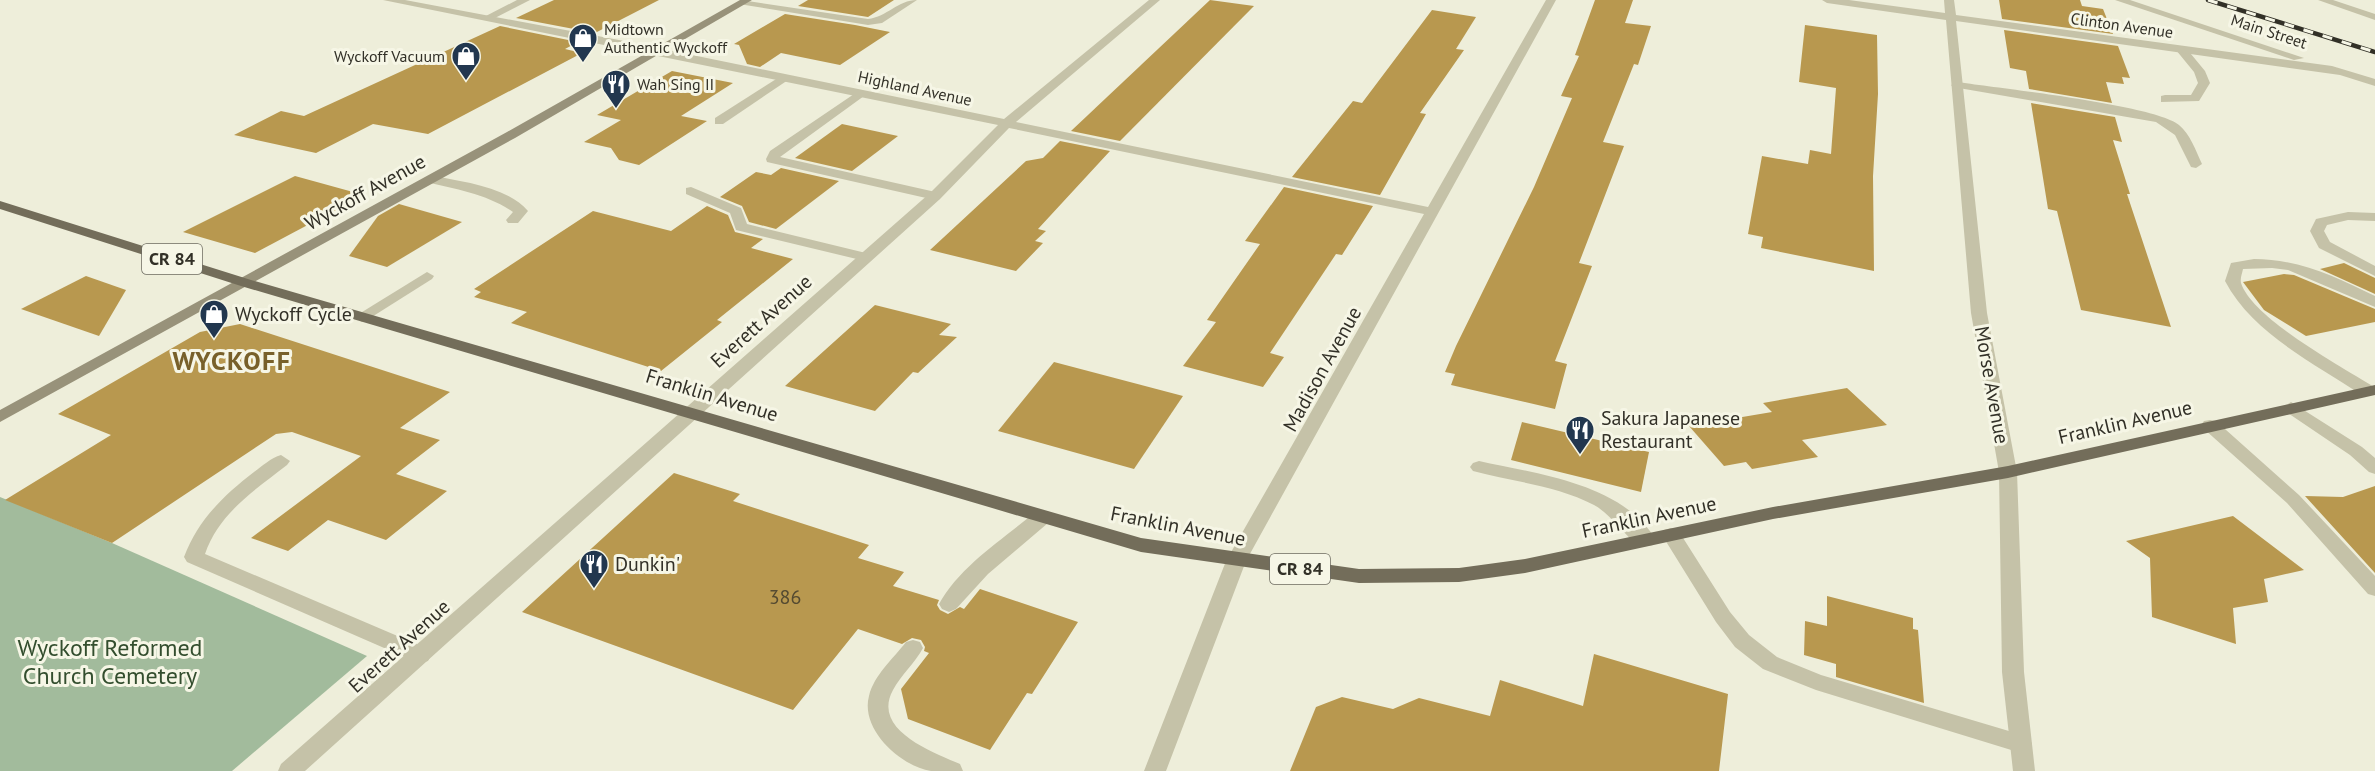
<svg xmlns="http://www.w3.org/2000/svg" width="2375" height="771" font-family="'PT Sans',sans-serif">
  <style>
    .green { fill: #a2bb9c }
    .building { fill: #b8984f }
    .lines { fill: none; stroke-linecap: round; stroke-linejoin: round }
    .service { fill: #c5c2a8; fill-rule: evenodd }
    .minor { fill: #c5c2a8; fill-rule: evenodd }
    .secondary { fill: #98927a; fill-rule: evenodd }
    .primary { fill: #736d5a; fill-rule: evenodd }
    .rail-casing { stroke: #323027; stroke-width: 4.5 }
    .rail { stroke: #f6f6e6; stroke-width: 3; stroke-dasharray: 10; stroke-linecap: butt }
    .labels { text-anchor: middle; stroke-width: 6; stroke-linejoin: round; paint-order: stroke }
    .far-street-label { font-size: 16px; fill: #323027; stroke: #f6f6e6 }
    .far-poi-label { font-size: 16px; fill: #323027; stroke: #f6f6e6; text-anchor: start }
    .shield { fill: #f6f6e6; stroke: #6d6b60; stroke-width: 1.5 }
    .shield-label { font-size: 18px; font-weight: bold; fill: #323027 }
    .street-label { font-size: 20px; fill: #323027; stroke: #f6f6e6 }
    .poi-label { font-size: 20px; fill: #323027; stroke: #f6f6e6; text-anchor: start }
    .near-number-label { font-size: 20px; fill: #544a31 }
    .near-park-label { font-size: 24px; fill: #334e2e; stroke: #f6f6e6 }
    .district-label { font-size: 26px; font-weight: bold; letter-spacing: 1.5px; fill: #78602a; stroke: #f6f6e6 }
  </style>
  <rect width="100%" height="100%" fill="#eeeeda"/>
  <!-- green -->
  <polygon class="green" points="0,497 112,543 367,656 232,771 0,771"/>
  <!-- building -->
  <g class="building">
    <polygon points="554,0 659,0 595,33 516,18"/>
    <polygon points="808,0 894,0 868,17 798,6"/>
    <polygon points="1210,0 1254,6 1120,141 1071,131"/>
    <polygon points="1595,0 1633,0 1625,23 1651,26 1638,65 1634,64 1603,142 1624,146 1579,263 1592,266 1555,361 1567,364 1555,409 1451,385 1455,374 1445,372 1456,346 1534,187 1572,98 1561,96 1579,56 1575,55"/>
    <polygon points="1999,0 2080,0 2082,6 2103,9 2113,34 2002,19"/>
    <polygon points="1432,10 1476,17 1456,49 1464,50 1420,113 1426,114 1380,195 1292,177 1353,101 1362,103"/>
    <polygon points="785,14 855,25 890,32 840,65 781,53 760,67 747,64 739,45 734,44"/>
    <polygon points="1805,25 1877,35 1878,94 1873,176 1874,271 1761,248 1763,237 1748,234 1762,156 1808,164 1810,150 1831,154 1836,88 1799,82"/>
    <polygon points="500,26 578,42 565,49 582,53 428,134 373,124 316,153 234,135 281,111 304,116"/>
    <polygon points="2004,30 2118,46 2130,78 2122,77 2124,84 2106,82 2112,103 2029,89 2026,71 2010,68"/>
    <polygon points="672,71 733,83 681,116 707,121 639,165 619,160 611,148 584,142 621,120 597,115"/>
    <polygon points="2031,103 2115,117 2122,142 2113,140 2130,194 2127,194 2171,327 2081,310 2057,211 2048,209"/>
    <polygon points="842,124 898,136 852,171 795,158"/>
    <polygon points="1060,141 1110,151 1038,229 1046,231 1035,241 1043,243 1016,271 930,250 1026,161 1043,158"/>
    <polygon points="781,168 839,181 776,229 749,222 742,206 720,197 756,172 771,175"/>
    <polygon points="295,176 364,195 255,253 183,232"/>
    <polygon points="1284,187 1373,206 1342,255 1336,254 1270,353 1284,357 1263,387 1183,366 1216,322 1207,320 1260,244 1245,241"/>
    <polygon points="399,204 462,222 387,267 349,256 378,216"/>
    <polygon points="707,206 728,215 735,232 763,239 751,248 793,259 717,320 722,322 661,371 511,323 527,312 474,297 481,292 474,289 593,211 671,231"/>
    <polygon points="2344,263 2375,278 2375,294 2320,269"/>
    <polygon points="2284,274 2294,275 2375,309 2375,322 2306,336 2264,310 2243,282"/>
    <polygon points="86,276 126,290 99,336 21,309"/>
    <polygon points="875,305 951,324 939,335 957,337 918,373 913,372 875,411 785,386"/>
    <polygon points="240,324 450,392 400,428 440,440 396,474 447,491 386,540 328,520 288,551 251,538 361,456 292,432 276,434 112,543 5,500 111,435 58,414 200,332"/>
    <polygon points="1054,362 1183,396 1134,469 998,431"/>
    <polygon points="1847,388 1887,425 1802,440 1818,457 1752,469 1746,462 1724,466 1689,426 1772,412 1763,403"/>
    <polygon points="1522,422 1649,452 1641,492 1511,460"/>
    <polygon points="674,473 740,494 733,501 869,545 858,558 904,572 893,586 939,600 937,605 940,610 948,614 960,607 964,609 980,589 1078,622 1032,694 1027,693 990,750 908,719 901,689 929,653 924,651 925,647 921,640 912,638 902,644 858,629 793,710 522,612"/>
    <polygon points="2375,486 2375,573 2305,496 2343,497"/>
    <polygon points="2233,516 2304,570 2264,579 2268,602 2233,608 2236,644 2152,617 2150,558 2126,541"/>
    <polygon points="1827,596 1913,618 1913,629 1918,630 1924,703 1836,677 1836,664 1804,655 1805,621 1827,626"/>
    <polygon points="1594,654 1728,694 1719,771 1290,771 1316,707 1342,697 1393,709 1419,698 1490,716 1500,680 1583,706"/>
  </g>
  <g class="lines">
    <!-- service -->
    <g class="service">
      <polygon points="517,0 530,0 491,20 482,18"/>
      <path d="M741,0L868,19C887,17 898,0 917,0L882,23L868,25L745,5L741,4Z"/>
      <polygon points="2318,0 2333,0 2375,14 2375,20"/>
      <polygon points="2182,47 2186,48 2205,71 2210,83 2199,101 2161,102 2161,96 2165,95 2191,95 2198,83 2194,72 2176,50"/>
      <polygon points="781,76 791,78 723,124 715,124 715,118"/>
      <path d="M1957,82C1997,88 2155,105 2179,125C2190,134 2196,151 2202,164L2196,168L2191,167L2175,135L2156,122L1953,87L1951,85Z"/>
      <polygon points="860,90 864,92 864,96 780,157 940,193 940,199 935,200 767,162 766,159 770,151"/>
      <path d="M431,175C461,182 507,186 528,211L518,223H508L506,220L513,212C487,194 456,189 426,182L424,179Z"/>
      <polygon points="691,187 741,208 747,224 870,254 872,257 865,261 736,230 730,213 686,194 686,188"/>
      <polygon points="2348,212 2375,213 2375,221 2348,220 2327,225 2324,231 2330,242 2375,266 2375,276 2319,248 2310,231 2316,219"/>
      <path d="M2254,259C2299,259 2336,277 2375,296V307L2288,270L2272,268L2243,269C2242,274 2240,278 2241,283C2253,319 2341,366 2374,387V395H2362C2314,363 2253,334 2225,281L2231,263Z"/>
      <polygon points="427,272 434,276 432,279 367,320 362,322 354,317"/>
      <polygon points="2291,402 2362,447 2375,458 2375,474 2369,472 2350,455 2285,411 2283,407"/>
      <polygon points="2210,420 2216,421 2299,495 2375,576 2375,596 2368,594 2287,503 2204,429 2201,425 2204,421"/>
      <path d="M281,455L290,461L287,465C255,490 219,513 205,554L428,649L431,655L428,661L421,663L414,661L187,562L184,557C198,520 223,496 254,472C262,466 271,458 281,455Z"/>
      <path d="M1479,461C1537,474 1622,483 1656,540L1653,545C1648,546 1644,547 1639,545C1623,535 1612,515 1594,505C1556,485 1513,482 1473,471L1470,467L1473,463Z"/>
      <path d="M1041,512L1048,513L1050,518L1048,523L988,574L956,609L949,612L942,609L939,604C960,566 1002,540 1034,513Z"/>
      <polygon points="1671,528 1678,530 1730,612 1749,635 1777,657 1821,675 2029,737 2032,744 2029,751 2021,753 1816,690 1763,669 1735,647 1716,622 1662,535 1664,530"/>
      <path d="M913,640L920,642L923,648C915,663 901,675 893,690C871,730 933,752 960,764L963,771C953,771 941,771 931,771C900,766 860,729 869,696C874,675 893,659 906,642Z"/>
    </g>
    <!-- minor -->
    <g class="minor">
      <polygon points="383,0 405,0 619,40 1004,119 1149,0 1160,0 1016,122 1428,207 1546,0 1556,0 1246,561 1166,771 1144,771 1226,561 1424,214 1009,128 940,199 305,771 278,771 281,764 930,193 998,125"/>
      <polygon points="1822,0 1849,0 1945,13 1944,0 1954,0 1956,15 2332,66 2375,79 2375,86 2340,75 1956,21 1987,313 2017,472 2024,672 2035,771 2013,771 2002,672 1999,472 1971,313 1946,20 1827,3"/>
      <polygon points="2115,0 2130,0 2304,58 2294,60"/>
    </g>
    <!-- secondary -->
    <polygon class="secondary" points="740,0 752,0 515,138 0,422 0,410 507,132"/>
    <!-- primary -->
    <polygon class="primary" points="0,201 251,280 1141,538 1359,569 1459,568 1525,559 1773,507 2008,466 2375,385 2375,395 2008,478 1773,519 1525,573 1459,582 1359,583 1141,552 241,286 0,209"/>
    <!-- rail casing -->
    <g class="rail-casing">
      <polyline id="rail" points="2208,0 2375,52"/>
    </g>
    <!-- rail -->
    <use href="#rail" class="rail"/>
  </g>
  <!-- icons -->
  <defs>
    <g id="shop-pin" transform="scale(1.5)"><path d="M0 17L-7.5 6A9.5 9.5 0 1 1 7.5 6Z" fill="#22374f" stroke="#f6f6e6"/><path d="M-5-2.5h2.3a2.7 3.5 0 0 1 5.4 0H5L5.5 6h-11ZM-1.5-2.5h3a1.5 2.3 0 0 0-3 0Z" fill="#fff"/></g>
    <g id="restaurant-pin" transform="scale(1.5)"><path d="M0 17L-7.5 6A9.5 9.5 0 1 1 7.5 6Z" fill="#22374f" stroke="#f6f6e6"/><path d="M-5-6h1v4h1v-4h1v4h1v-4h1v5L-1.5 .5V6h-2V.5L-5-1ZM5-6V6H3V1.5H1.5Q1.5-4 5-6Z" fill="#fff"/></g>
  </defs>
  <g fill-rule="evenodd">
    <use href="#shop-pin" x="583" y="38"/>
    <use href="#shop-pin" x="466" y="56"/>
    <use href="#restaurant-pin" x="616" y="84"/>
    <use href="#shop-pin" x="214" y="314"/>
    <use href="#restaurant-pin" x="1580" y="430"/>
    <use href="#restaurant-pin" x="594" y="564"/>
  </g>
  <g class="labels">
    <!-- far-street labels -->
    <g class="far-street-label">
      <text transform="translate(2122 25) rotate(8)" y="6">Clinton Avenue</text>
      <text transform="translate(2269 31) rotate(18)" y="6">Main Street</text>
      <text transform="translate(915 88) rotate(12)" y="6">Highland Avenue</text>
    </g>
    <!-- far-poi labels -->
    <g class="far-poi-label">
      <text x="604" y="35">Midtown<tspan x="604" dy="18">Authentic Wyckoff</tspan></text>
      <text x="445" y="62" text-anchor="end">Wyckoff Vacuum</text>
      <text x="637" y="90">Wah Sing II</text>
    </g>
    <!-- shield labels -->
    <g class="shield">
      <rect x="142" y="244" width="60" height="30" rx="4.5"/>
      <rect x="1270" y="554" width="60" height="30" rx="4.5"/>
    </g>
    <g class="shield-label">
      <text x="172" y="265">CR 84</text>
      <text x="1300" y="575">CR 84</text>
    </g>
    <!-- street labels -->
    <g class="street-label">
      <text transform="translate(365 192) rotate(-29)" y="7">Wyckoff Avenue</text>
      <text transform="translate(761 321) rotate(-42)" y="7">Everett Avenue</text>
      <text transform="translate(1322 369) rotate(-61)" y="7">Madison Avenue</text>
      <text transform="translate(1992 385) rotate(80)" y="7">Morse Avenue</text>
      <text transform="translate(712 395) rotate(17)" y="7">Franklin Avenue</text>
      <text transform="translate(2125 422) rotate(-13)" y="7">Franklin Avenue</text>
      <text transform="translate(1649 517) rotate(-12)" y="7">Franklin Avenue</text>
      <text transform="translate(1178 526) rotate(11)" y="7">Franklin Avenue</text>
      <text transform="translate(399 646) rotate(-42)" y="7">Everett Avenue</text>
    </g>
    <!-- poi labels -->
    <g class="poi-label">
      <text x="235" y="321">Wyckoff Cycle</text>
      <text x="1601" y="425">Sakura Japanese<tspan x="1601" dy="23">Restaurant</tspan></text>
      <text x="615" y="571">Dunkin'</text>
    </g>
    <!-- near-number labels -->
    <g class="near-number-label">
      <text x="785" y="604">386</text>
    </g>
    <!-- near-park labels -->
    <g class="near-park-label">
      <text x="110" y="656">Wyckoff Reformed<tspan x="110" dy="28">Church Cemetery</tspan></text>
    </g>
    <!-- district labels -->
    <g class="district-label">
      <text x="232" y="370">WYCKOFF</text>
    </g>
  </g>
</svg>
